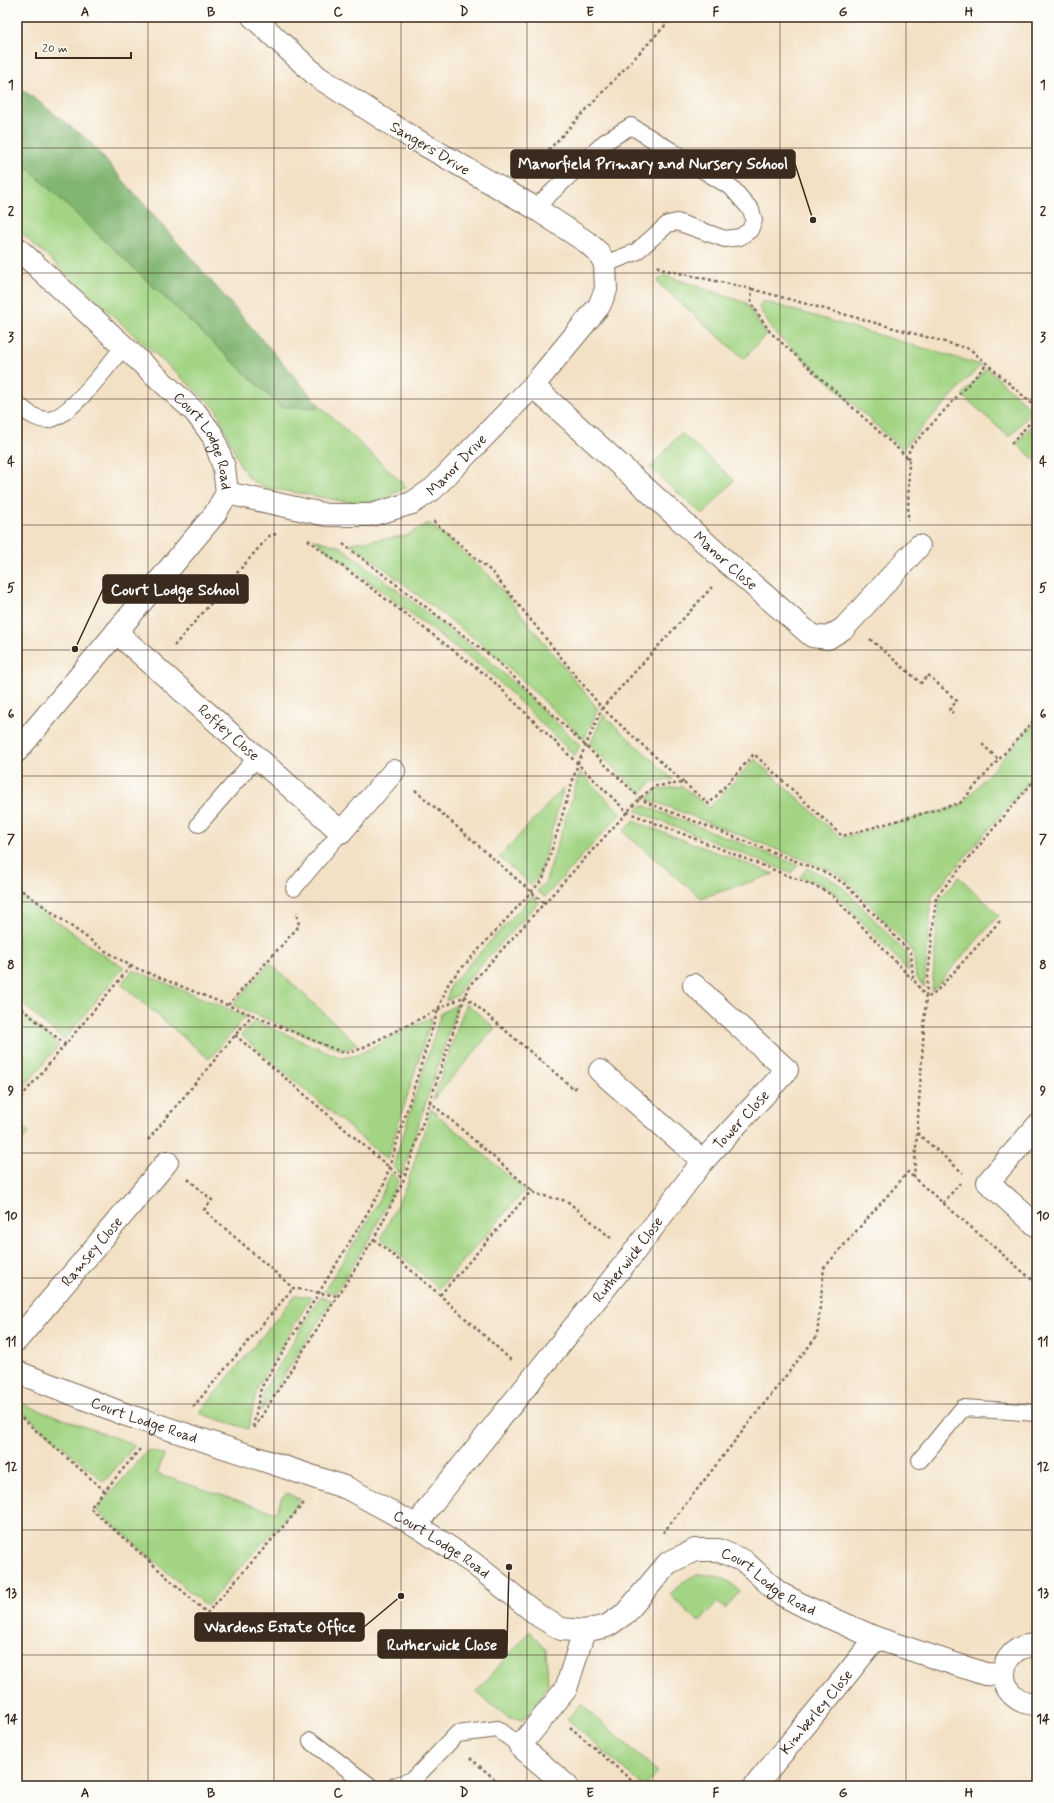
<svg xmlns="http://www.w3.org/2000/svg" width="1054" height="1803" font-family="Mynerve,sans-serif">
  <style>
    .green { fill: #a2d483; stroke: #6e7f50 }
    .forest { fill: #81b671; stroke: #5e7048 }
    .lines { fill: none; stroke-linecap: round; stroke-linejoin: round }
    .lane-casing { stroke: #7b6a59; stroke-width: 18 }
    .street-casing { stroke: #7b6a59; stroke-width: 24 }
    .path { stroke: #7b6a59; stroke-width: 2.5; stroke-dasharray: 3 3; stroke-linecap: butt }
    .lane { stroke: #fff; stroke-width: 16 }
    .street { stroke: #fff; stroke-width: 22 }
    .grid { fill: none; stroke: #3b2a1e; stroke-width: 1; stroke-opacity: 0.55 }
    .labels { text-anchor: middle; stroke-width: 3; stroke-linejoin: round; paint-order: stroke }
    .street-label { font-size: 15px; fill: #3b2a1e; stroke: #fdfcf7 }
    .leader { fill: none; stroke: #3b2a1e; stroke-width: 1.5 }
    .callout-dot { fill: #3b2a1e; stroke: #fdfcf7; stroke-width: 1.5 }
    .callout { fill: #3b2a1e; stroke: #3b2a1e; stroke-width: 1.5 }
    .callout-label { font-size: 16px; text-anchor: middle; font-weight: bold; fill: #fff }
    .neatline { fill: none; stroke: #3b2a1e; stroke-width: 1.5 }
    .grid-label { font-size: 13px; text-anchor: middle; font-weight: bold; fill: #3b2a1e }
  </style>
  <rect width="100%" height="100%" fill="#fdfcf7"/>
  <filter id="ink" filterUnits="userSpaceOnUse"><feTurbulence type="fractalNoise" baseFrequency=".025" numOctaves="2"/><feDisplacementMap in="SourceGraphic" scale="8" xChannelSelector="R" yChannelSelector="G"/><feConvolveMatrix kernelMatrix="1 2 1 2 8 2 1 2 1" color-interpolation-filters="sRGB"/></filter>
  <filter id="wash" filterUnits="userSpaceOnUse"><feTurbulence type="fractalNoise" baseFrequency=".012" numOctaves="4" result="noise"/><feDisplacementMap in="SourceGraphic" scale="16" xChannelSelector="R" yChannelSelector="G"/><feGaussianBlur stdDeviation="0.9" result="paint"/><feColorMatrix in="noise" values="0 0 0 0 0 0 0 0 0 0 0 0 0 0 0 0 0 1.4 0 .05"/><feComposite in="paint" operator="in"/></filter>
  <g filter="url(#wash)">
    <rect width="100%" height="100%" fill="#f3e1c6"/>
    <!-- green -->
    <g class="green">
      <polygon points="17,158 281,407 321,407 407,487 382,500 359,504 264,487 251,480 241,467 216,409 17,229"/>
      <polygon points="664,275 746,303 766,334 744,359 657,282"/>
      <polygon points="763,301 981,365 902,449 772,330 759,307"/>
      <polygon points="987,368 1033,411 1009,437 962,395"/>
      <polygon points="1037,420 1037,462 1016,443"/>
      <polygon points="681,433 734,480 703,515 650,468"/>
      <polygon points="429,523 491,577 598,709 584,739 498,657 351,543 405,536"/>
      <polygon points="313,539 341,547 491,662 580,745 575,756 492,675"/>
      <polygon points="603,715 673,779 652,782 640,793 590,745"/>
      <polygon points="1037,720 1037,772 932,896 924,987 916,977 913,952 849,882 832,871 648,799 655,790 682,786 709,808 755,759 841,838 960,806"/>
      <polygon points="580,772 621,813 545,897 537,891 546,881"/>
      <polygon points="564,787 539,876 531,885 499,857"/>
      <polygon points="642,805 798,865 791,873 636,811"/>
      <polygon points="633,821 774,874 701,898 623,832"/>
      <polygon points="807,868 828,877 844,888 907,954 908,971 836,894 822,885 800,877"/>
      <polygon points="959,877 999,915 932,991 939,900"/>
      <polygon points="17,893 100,953 124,967 64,1040 17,999"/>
      <polygon points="532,896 539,902 461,987 460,994 446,1001 451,984"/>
      <polygon points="270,963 357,1044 351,1048 341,1050 233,1005"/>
      <polygon points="133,970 246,1016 209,1059 121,984"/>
      <polygon points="466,1003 495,1028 433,1100"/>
      <polygon points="458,1004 402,1175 393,1167 441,1013"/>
      <polygon points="17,1009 59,1045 17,1095"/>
      <polygon points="432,1017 387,1160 241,1035 255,1021 342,1058 357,1055"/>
      <polygon points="431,1109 525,1190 439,1289 381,1238 408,1182"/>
      <polygon points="17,1122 29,1132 17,1147"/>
      <path d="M391,1173L399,1180L371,1236L335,1293L324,1291C347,1253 375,1215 391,1173Z"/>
      <polygon points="296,1295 311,1297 258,1386 248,1429 199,1413"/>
      <polygon points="320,1297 332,1300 261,1412 264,1390"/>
      <polygon points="17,1402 135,1445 104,1482 17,1407"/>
      <polygon points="148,1450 164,1455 157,1474 276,1513 282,1497 287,1493 301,1500 206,1606 96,1510"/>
      <path d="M697,1574C717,1575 725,1577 740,1591L725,1609L717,1602L699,1622L670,1595L681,1583Z"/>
      <polygon points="530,1631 546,1650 548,1684 530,1714 521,1719 509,1718 476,1692"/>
      <polygon points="581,1704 658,1772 645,1786 643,1786 567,1719"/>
    </g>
    <!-- forest -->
    <polygon class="forest" points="17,85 88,140 321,407 281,407 17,158"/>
  </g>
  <g filter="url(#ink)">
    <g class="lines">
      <!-- lane casing -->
      <g class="lane-casing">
        <g id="lane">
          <polyline points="535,208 605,142 631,126 732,188 751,210 754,220 750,230 740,237 725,239 677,222 668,224 636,252 605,264"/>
          <path d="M17,404C26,411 34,419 46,420C68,421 110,363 124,346"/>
          <polyline points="199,824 257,757"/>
          <polyline points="294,888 341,832"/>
          <polyline points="920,1460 963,1408 1037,1413"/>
          <polyline points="311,1741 370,1786"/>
          <polyline points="394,1786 413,1780 457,1734 498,1729 520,1746"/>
        </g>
      </g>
      <!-- street casing -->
      <g class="street-casing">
        <g id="street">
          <path id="s1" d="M17,248L196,413L213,436L224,467L227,493L215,514L17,751"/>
          <path id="s2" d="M533,386L731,566L812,636L828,638L844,628L919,546"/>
          <path id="s3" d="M227,493L327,515H371L412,503L433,489L533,386L599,306L606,290L605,264L599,253L588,243L535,208L411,137L318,77L253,17"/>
          <path id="s4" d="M116,632L341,832L394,771"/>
          <polyline points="600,1071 703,1161"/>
          <polyline points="1037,1126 988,1182 1037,1226"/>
          <path id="s5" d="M17,1340L167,1162"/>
          <path id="s6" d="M17,1372L124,1414L347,1488L417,1526L473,1563L539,1616L561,1629L584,1631L607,1626L626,1613L668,1563L695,1550H718L744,1561L779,1593L806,1607L876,1638L985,1674L1004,1675"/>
          <path id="s7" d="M417,1526L429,1507L631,1256L703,1161L787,1070L694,985"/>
          <path d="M1037,1645C994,1644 992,1703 1037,1704"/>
          <polyline points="567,1786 520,1746 566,1689 584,1631"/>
          <path id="s8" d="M755,1786L836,1688L876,1638"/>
        </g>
      </g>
      <!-- path -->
      <g class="path">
        <polyline points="528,172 673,17"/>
        <polyline points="657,266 661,269 752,289 751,303 770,332 909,459 908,521"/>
        <polyline points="752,289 970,349 1037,408"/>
        <polyline points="1011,444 1037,415"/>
        <polyline points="909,459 909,449 987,364"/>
        <polyline points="308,540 491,679 627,812 822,889 833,896 912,979"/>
        <polyline points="343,544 496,660 640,798 648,803 831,875 846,885 911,953 913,979 926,997 914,1178 1037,1284"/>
        <polyline points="870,639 921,683 928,675 957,701 949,710 953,713"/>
        <polyline points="174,646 269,536 276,534"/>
        <polyline points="982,744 999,760"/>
        <polyline points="684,783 709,804 754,754 842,836 960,803 1037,717"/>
        <polyline points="415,790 544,903"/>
        <polyline points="17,887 104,950 131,966 252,1015"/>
        <polyline points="1000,921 932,996 926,997 936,897 1037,777"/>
        <polyline points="17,1005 66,1045"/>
        <polyline points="228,1005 299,926 297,912"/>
        <polyline points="235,1035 403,1179"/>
        <polyline points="429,1101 536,1194 567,1201 611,1238"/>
        <polyline points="17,1102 131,966"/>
        <polyline points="917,1133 963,1173"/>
        <polyline points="148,1140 252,1015 344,1053 356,1051 465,996 574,1089 577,1086"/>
        <polyline points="188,1179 212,1200 204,1210 293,1288 337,1296"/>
        <polyline points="943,1203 960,1183"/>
        <polyline points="374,1239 440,1295 512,1361"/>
        <polyline points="440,1295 532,1190"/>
        <polyline points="193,1407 293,1288"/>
        <polyline points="17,1414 105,1491"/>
        <polyline points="253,1427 261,1388 383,1187 438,1010 449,982 543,879 578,763 602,708 712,587"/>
        <polyline points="254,1428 374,1239 404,1179 468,987 640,798 655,786 684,783 602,708 492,572 433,521"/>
        <polyline points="140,1449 90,1508 207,1613 304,1503"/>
        <polyline points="663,1533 817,1336 824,1268 908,1172 913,1177"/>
        <polyline points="570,1727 638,1786"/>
        <polyline points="470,1758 503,1786"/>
      </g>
      <!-- lane -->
      <use href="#lane" class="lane"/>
      <!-- street -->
      <use href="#street" class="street"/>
    </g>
  </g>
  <!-- grid -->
  <path class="grid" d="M148,17V1786M274,17V1786M401,17V1786M527,17V1786M653,17V1786M780,17V1786M906,17V1786M17,148H1037M17,273H1037M17,399H1037M17,525H1037M17,650H1037M17,776H1037M17,902H1037M17,1027H1037M17,1153H1037M17,1278H1037M17,1404H1037M17,1530H1037M17,1655H1037"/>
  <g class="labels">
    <!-- street labels -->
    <g class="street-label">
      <text transform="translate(430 148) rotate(31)" y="5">Sangers Drive</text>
      <text dy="5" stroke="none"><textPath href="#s1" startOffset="272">Court Lodge Road</textPath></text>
      <text dy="5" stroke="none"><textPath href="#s3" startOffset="248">Manor Drive</textPath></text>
      <text dy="5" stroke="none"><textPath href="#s2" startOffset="260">Manor Close</textPath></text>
      <text dy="5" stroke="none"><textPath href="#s4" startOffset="151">Roffey Close</textPath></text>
      <text dy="5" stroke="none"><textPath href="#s7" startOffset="520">Tower Close</textPath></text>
      <text dy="5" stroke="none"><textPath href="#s5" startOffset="116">Ramsey Close</textPath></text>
      <text dy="5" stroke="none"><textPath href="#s7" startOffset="340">Rutherwick Close</textPath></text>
      <text dy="5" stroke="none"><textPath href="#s6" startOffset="136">Court Lodge Road</textPath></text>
      <text dy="5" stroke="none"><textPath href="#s6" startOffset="460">Court Lodge Road</textPath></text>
      <text dy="5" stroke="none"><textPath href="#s6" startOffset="855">Court Lodge Road</textPath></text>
      <text dy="5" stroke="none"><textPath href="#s8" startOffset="96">Kimberley Close</textPath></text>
    </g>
  </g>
  <!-- callouts -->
  <path class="leader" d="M813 220L795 164M75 649L103 589M401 1596L364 1627M509 1567L507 1644"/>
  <g class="callout-dot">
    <circle cx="813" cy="220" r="4"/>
    <circle cx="75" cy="649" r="4"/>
    <circle cx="401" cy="1596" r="4"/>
    <circle cx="509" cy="1567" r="4"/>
  </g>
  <g class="callout">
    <rect x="511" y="150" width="284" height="28" rx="4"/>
    <rect x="103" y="575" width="145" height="28" rx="4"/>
    <rect x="195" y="1613" width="169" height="28" rx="4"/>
    <rect x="378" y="1630" width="129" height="28" rx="4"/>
  </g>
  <g class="callout-label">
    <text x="653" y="169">Manorfield Primary and Nursery School</text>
    <text x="175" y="595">Court Lodge School</text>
    <text x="280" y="1632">Wardens Estate Office</text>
    <text x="442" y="1650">Rutherwick Close</text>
  </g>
  <!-- margin -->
  <rect width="1054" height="1803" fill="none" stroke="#fdfcf7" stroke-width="44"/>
  <!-- scale -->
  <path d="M36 52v6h95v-6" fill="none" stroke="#3b2a1e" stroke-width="2"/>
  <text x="42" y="52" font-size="12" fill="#3b2a1e" stroke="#fdfcf7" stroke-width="3" paint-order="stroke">20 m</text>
  <rect x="22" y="22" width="1010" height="1759" class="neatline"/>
  <g class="grid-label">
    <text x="85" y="16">A</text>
    <text x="211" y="16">B</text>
    <text x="338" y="16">C</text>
    <text x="464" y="16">D</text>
    <text x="590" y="16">E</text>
    <text x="716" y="16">F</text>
    <text x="843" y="16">G</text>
    <text x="969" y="16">H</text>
    <text x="11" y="89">1</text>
    <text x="1043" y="89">1</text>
    <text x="11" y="215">2</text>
    <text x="1043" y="215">2</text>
    <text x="11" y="341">3</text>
    <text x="1043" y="341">3</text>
    <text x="11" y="466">4</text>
    <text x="1043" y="466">4</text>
    <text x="11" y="592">5</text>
    <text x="1043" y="592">5</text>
    <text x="11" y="718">6</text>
    <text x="1043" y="718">6</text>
    <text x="11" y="843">7</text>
    <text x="1043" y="843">7</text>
    <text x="11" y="969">8</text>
    <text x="1043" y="969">8</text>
    <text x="11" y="1095">9</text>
    <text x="1043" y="1095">9</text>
    <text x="11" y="1220">10</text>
    <text x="1043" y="1220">10</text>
    <text x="11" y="1346">11</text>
    <text x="1043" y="1346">11</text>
    <text x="11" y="1471">12</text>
    <text x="1043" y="1471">12</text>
    <text x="11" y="1597">13</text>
    <text x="1043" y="1597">13</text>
    <text x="11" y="1723">14</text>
    <text x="1043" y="1723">14</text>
    <text x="85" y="1797">A</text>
    <text x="211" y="1797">B</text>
    <text x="338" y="1797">C</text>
    <text x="464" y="1797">D</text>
    <text x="590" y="1797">E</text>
    <text x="716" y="1797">F</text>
    <text x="843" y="1797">G</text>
    <text x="969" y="1797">H</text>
  </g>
</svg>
